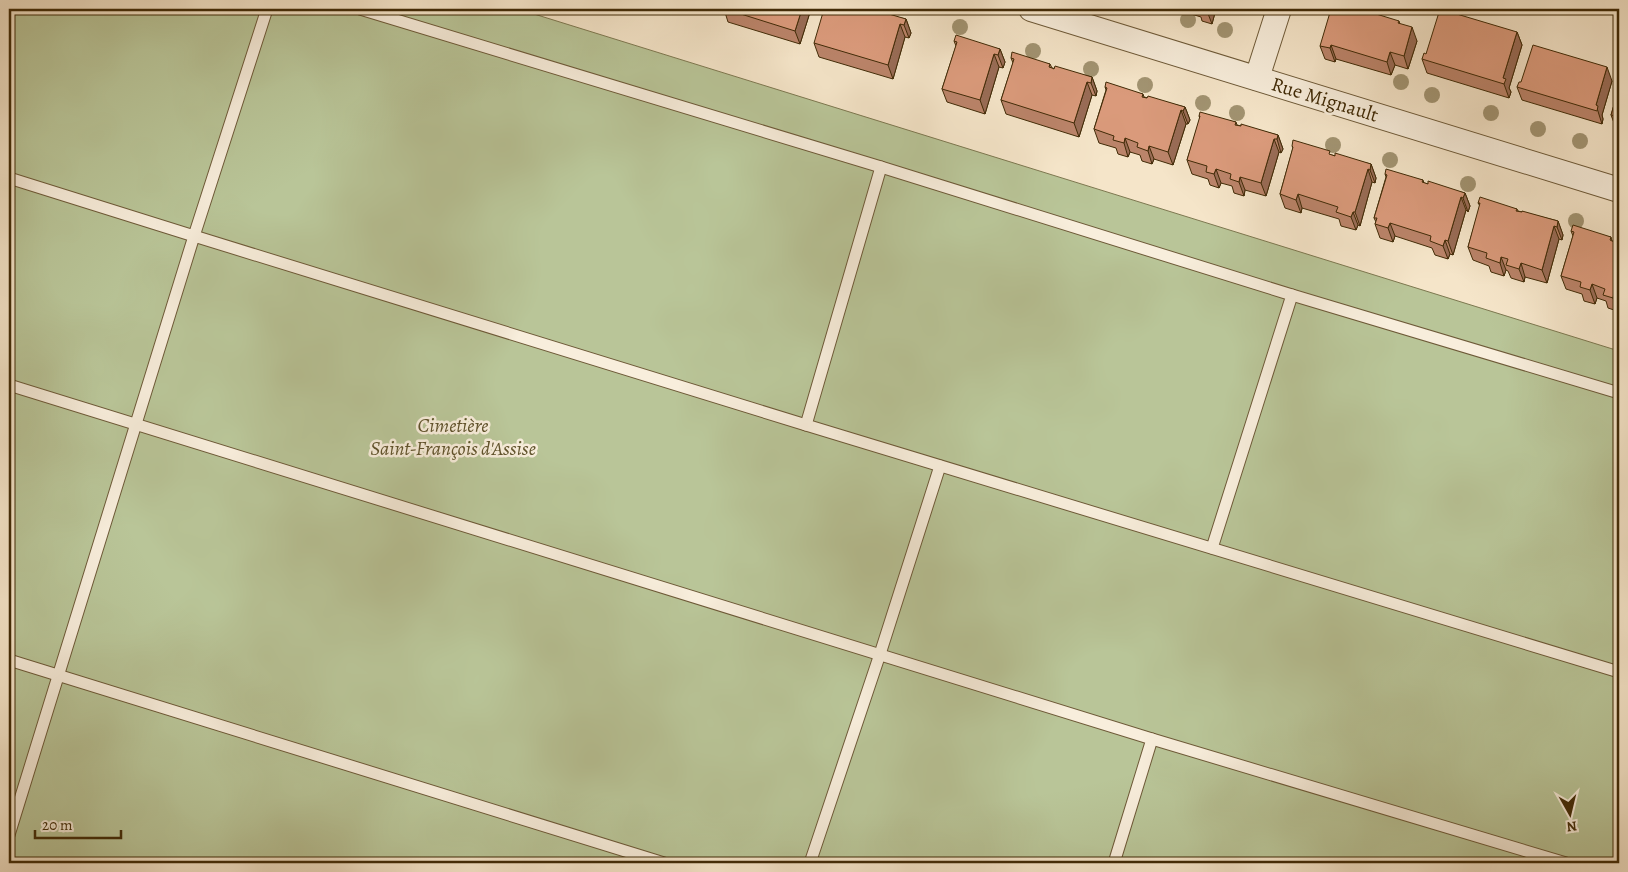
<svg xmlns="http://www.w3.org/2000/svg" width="1628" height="872" font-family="Alegreya,serif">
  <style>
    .green { fill: #b9c598; stroke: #7d7850 }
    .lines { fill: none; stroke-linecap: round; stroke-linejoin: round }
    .lane-casing { stroke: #6e5a38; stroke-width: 13 }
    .street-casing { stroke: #6e5a38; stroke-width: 26 }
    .lane { stroke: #f8eedc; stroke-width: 11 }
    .street { stroke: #f8eedc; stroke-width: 24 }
    .tree { fill: #a29472 }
    .wall { fill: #bb846a; stroke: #412b07 }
    .shaded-wall { fill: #996c56; stroke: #412b07 }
    .building { fill: #da9a7b; stroke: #412b07 }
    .labels { text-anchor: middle; stroke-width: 5; stroke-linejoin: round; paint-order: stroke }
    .street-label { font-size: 20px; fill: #412b07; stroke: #f8eedc }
    .park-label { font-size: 20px; font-style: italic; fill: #5f522b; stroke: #f8eedc }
  </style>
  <rect width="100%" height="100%" fill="#f5e5c9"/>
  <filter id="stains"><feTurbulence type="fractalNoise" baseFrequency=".004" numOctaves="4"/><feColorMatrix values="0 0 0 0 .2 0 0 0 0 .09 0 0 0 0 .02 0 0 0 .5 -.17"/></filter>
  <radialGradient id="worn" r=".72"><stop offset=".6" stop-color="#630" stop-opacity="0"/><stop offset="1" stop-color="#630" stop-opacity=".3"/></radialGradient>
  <!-- green -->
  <polygon class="green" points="9,9 518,9 1619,351 1619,863 9,863"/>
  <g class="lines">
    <!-- lane casing -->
    <g class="lane-casing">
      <g id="lane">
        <polyline points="360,9 881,167 1292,295 1619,393"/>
        <polyline points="9,178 194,236 267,9"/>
        <polyline points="9,385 1152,739 1566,863"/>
        <polyline points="806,425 881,167"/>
        <polyline points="1212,548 1292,295"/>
        <polyline points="9,660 664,863"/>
        <polyline points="9,835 194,236 806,425 1619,672"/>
        <polyline points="810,863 880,654 940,466"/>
        <polyline points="1114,863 1152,739"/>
      </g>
    </g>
    <!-- street casing -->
    <g class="street-casing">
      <g id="street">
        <polyline points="1031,9 1619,190"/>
        <polyline points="1257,78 1279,9"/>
      </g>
    </g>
    <!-- lane -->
    <use href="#lane" class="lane"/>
    <!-- street -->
    <use href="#street" class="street"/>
  </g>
  <!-- trees -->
  <g class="tree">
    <circle cx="1188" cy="20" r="8"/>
    <circle cx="960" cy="27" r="8"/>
    <circle cx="1225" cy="30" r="8"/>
    <circle cx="1033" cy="51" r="8"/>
    <circle cx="1091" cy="69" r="8"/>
    <circle cx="1401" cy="82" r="8"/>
    <circle cx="1145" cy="85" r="8"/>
    <circle cx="1432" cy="95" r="8"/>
    <circle cx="1203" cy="103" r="8"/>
    <circle cx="1237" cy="113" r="8"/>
    <circle cx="1491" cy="113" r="8"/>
    <circle cx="1538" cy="129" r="8"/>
    <circle cx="1580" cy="141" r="8"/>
    <circle cx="1333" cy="145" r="8"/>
    <circle cx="1390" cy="160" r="8"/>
    <circle cx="1468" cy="184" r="8"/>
    <circle cx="1576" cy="221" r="8"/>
  </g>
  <!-- wall -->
  <g class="wall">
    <polygon points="692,9 707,9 705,13"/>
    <polygon points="724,9 811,9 800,44 728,22"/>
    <polygon points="1175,9 1216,9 1212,24 1202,21 1201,17"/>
    <polygon points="865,10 906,19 911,33 909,38 905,37 893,79 819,57 814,43"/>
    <polygon points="1399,21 1400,24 1417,41 1408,69 1395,65 1391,75 1336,59 1335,62 1325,59 1320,46"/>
    <polygon points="1517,32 1522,45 1509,88 1511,92 1509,98 1427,73 1422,59 1426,54"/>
    <polygon points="954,41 1000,49 1005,62 1003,68 999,67 985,114 947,102 942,89 956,46"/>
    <polygon points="1011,58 1050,64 1052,68 1092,77 1097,91 1096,96 1092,95 1079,137 1006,114 1001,100 1013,63"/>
    <polygon points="1612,81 1602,115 1603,119 1602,124 1522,100 1517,87 1521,82"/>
    <polygon points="1105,87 1143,94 1144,97 1185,107 1190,120 1188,124 1186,124 1173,165 1154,159 1152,164 1142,161 1140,155 1130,152 1128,157 1118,154 1116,148 1099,143 1094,129 1106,90"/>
    <polygon points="1619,88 1619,129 1616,128 1611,115"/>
    <polygon points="1199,116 1236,122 1237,125 1278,135 1283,149 1281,153 1279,152 1266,196 1245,190 1244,196 1234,193 1232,186 1221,183 1219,188 1210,185 1208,179 1192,174 1187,160 1200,119"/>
    <polygon points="1292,146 1371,164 1376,178 1375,183 1372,182 1360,226 1358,225 1356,230 1341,226 1339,219 1302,208 1301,213 1285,208 1280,194 1293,148"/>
    <polygon points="1385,174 1423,180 1424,183 1465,193 1470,206 1468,212 1466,210 1453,255 1450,254 1448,259 1435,255 1432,248 1395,236 1393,242 1380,238 1375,224 1376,222 1374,218 1386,177"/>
    <polygon points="1478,203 1517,209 1518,211 1558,221 1563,235 1562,240 1559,239 1547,283 1525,277 1524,282 1511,278 1508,271 1506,270 1504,276 1491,272 1489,266 1473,260 1468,247 1480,206"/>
    <polygon points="1571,231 1611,237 1612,241 1615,242 1619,239 1619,305 1617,311 1608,308 1606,301 1597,298 1595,304 1584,301 1582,294 1566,289 1561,276 1573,236"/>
  </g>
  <!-- shaded-wall -->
  <g class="shaded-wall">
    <polygon points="802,9 811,9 800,44 795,31"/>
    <polygon points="1207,9 1216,9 1212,24 1207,11"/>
    <polygon points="906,19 911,33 909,38 904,25"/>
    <polygon points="900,24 905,37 893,79 888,65"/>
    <polygon points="1412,27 1417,41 1408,69 1404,56"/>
    <polygon points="1517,32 1522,45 1509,88 1511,92 1509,98 1504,84 1503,78"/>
    <polygon points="1331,45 1336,59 1335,62 1330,48"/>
    <polygon points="1000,49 1005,62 1003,68 998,55"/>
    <polygon points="1390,52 1395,65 1391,75 1387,62"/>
    <polygon points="994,54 999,67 985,114 980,100"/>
    <polygon points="1607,67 1612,81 1602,115 1603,119 1602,124 1596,105"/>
    <polygon points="1092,77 1097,91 1096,96 1091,83"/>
    <polygon points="1087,82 1092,95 1079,137 1074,123"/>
    <polygon points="1185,107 1190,120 1188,124 1183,111"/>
    <polygon points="1181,110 1186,124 1173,165 1168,152"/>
    <polygon points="1278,135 1283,149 1281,153 1277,139"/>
    <polygon points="1125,138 1130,152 1128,157 1124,143"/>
    <polygon points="1274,139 1279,152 1266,196 1261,183"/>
    <polygon points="1149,146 1154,159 1152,164 1148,151"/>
    <polygon points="1371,164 1376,178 1375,183 1370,170"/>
    <polygon points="1216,169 1221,183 1219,188 1214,174"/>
    <polygon points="1368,169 1372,182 1360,226 1355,212"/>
    <polygon points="1240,177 1245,190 1244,196 1239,182"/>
    <polygon points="1465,193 1470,206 1468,212 1463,198"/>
    <polygon points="1298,194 1302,208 1301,213 1296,200"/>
    <polygon points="1461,197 1466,210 1453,255 1448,241"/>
    <polygon points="1353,212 1358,225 1356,230 1351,217"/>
    <polygon points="1558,221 1563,235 1562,240 1557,227"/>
    <polygon points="1390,223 1395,236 1393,242 1388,228"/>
    <polygon points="1554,226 1559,239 1547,283 1542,270"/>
    <polygon points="1445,240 1450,254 1448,259 1443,246"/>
    <polygon points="1501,257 1506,270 1504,276 1500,263"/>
    <polygon points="1521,263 1525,277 1524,282 1519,269"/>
    <polygon points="1592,284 1597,298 1595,304 1590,290"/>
    <polygon points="1614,292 1619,305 1617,311 1613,298"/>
  </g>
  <!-- building -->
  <g class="building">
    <polygon points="725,9 802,9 795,31"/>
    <polygon points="824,9 863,9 867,11 868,9 872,9 906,19 904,25 900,24 888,65 814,43"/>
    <polygon points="1331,9 1360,9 1399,21 1398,23 1412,27 1404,56 1390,52 1387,62 1331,45 1330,48 1320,46"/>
    <polygon points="1440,9 1517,32 1503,78 1506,79 1504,84 1422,59 1424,53 1426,54"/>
    <polygon points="956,35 1000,49 998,55 994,54 980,100 942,89 957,42 954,41"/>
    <polygon points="1533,45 1607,67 1596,105 1598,106 1597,111 1517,87 1519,82 1521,82"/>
    <polygon points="1012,52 1050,64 1049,67 1052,68 1054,69 1055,66 1092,77 1091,83 1087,82 1074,123 1001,100 1014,59 1011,58"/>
    <polygon points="1106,82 1143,94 1142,97 1147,98 1148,96 1185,107 1183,111 1181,110 1168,152 1149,146 1148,151 1137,147 1138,143 1125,138 1124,143 1113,140 1114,136 1094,129 1107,88 1105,87"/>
    <polygon points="1619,88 1619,117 1611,115"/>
    <polygon points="1200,112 1236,122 1235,125 1241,126 1241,124 1278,135 1277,139 1274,139 1261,183 1240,177 1239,182 1230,179 1231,174 1216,169 1214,174 1206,172 1207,166 1187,160 1200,116 1199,116"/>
    <polygon points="1293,140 1330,151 1329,154 1335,156 1335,153 1371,164 1370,170 1368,169 1355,212 1353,212 1351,217 1336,212 1338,207 1298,194 1296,200 1280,194 1293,147 1292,146"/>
    <polygon points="1386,169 1423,180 1422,182 1428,184 1428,181 1465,193 1463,198 1461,197 1448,241 1445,240 1443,246 1430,241 1431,236 1390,223 1388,228 1375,224 1377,218 1374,218 1387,175 1385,174"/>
    <polygon points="1480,197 1517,209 1516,211 1522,212 1522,211 1558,221 1557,227 1554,226 1542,270 1521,263 1519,269 1506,265 1508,259 1501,257 1500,263 1486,258 1487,253 1468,247 1480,203 1478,203"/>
    <polygon points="1573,225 1611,237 1610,240 1612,241 1615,242 1616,238 1619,239 1619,293 1614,292 1613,298 1603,295 1605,289 1592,284 1590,290 1580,287 1581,282 1561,276 1574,232 1571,231"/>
  </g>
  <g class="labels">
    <!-- street labels -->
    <g class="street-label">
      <text transform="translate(1325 99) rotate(17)" y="7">Rue Mignault</text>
    </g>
    <!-- park labels -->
    <g class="park-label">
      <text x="453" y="432">Cimetière<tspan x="453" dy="23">Saint-François d'Assise</tspan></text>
    </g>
  </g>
  <!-- margin -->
  <rect width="1628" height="872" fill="none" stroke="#f5e5c9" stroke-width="30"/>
  <rect x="10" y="10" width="1608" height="852" fill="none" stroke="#412b07" stroke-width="2.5"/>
  <rect x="15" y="15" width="1598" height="842" fill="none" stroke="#412b07"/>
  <!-- north arrow -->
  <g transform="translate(1570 814) rotate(172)" stroke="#f8eedc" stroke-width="4" paint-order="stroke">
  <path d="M0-4L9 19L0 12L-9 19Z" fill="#412b07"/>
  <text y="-8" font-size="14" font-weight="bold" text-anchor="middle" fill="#412b07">N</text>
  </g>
  <!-- scale -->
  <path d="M35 830v8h86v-8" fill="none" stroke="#412b07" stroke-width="2.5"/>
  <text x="42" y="830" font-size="15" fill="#412b07" stroke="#f8eedc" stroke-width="4" paint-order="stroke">20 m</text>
  <rect width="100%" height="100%" filter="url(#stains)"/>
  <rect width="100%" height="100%" fill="url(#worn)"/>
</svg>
